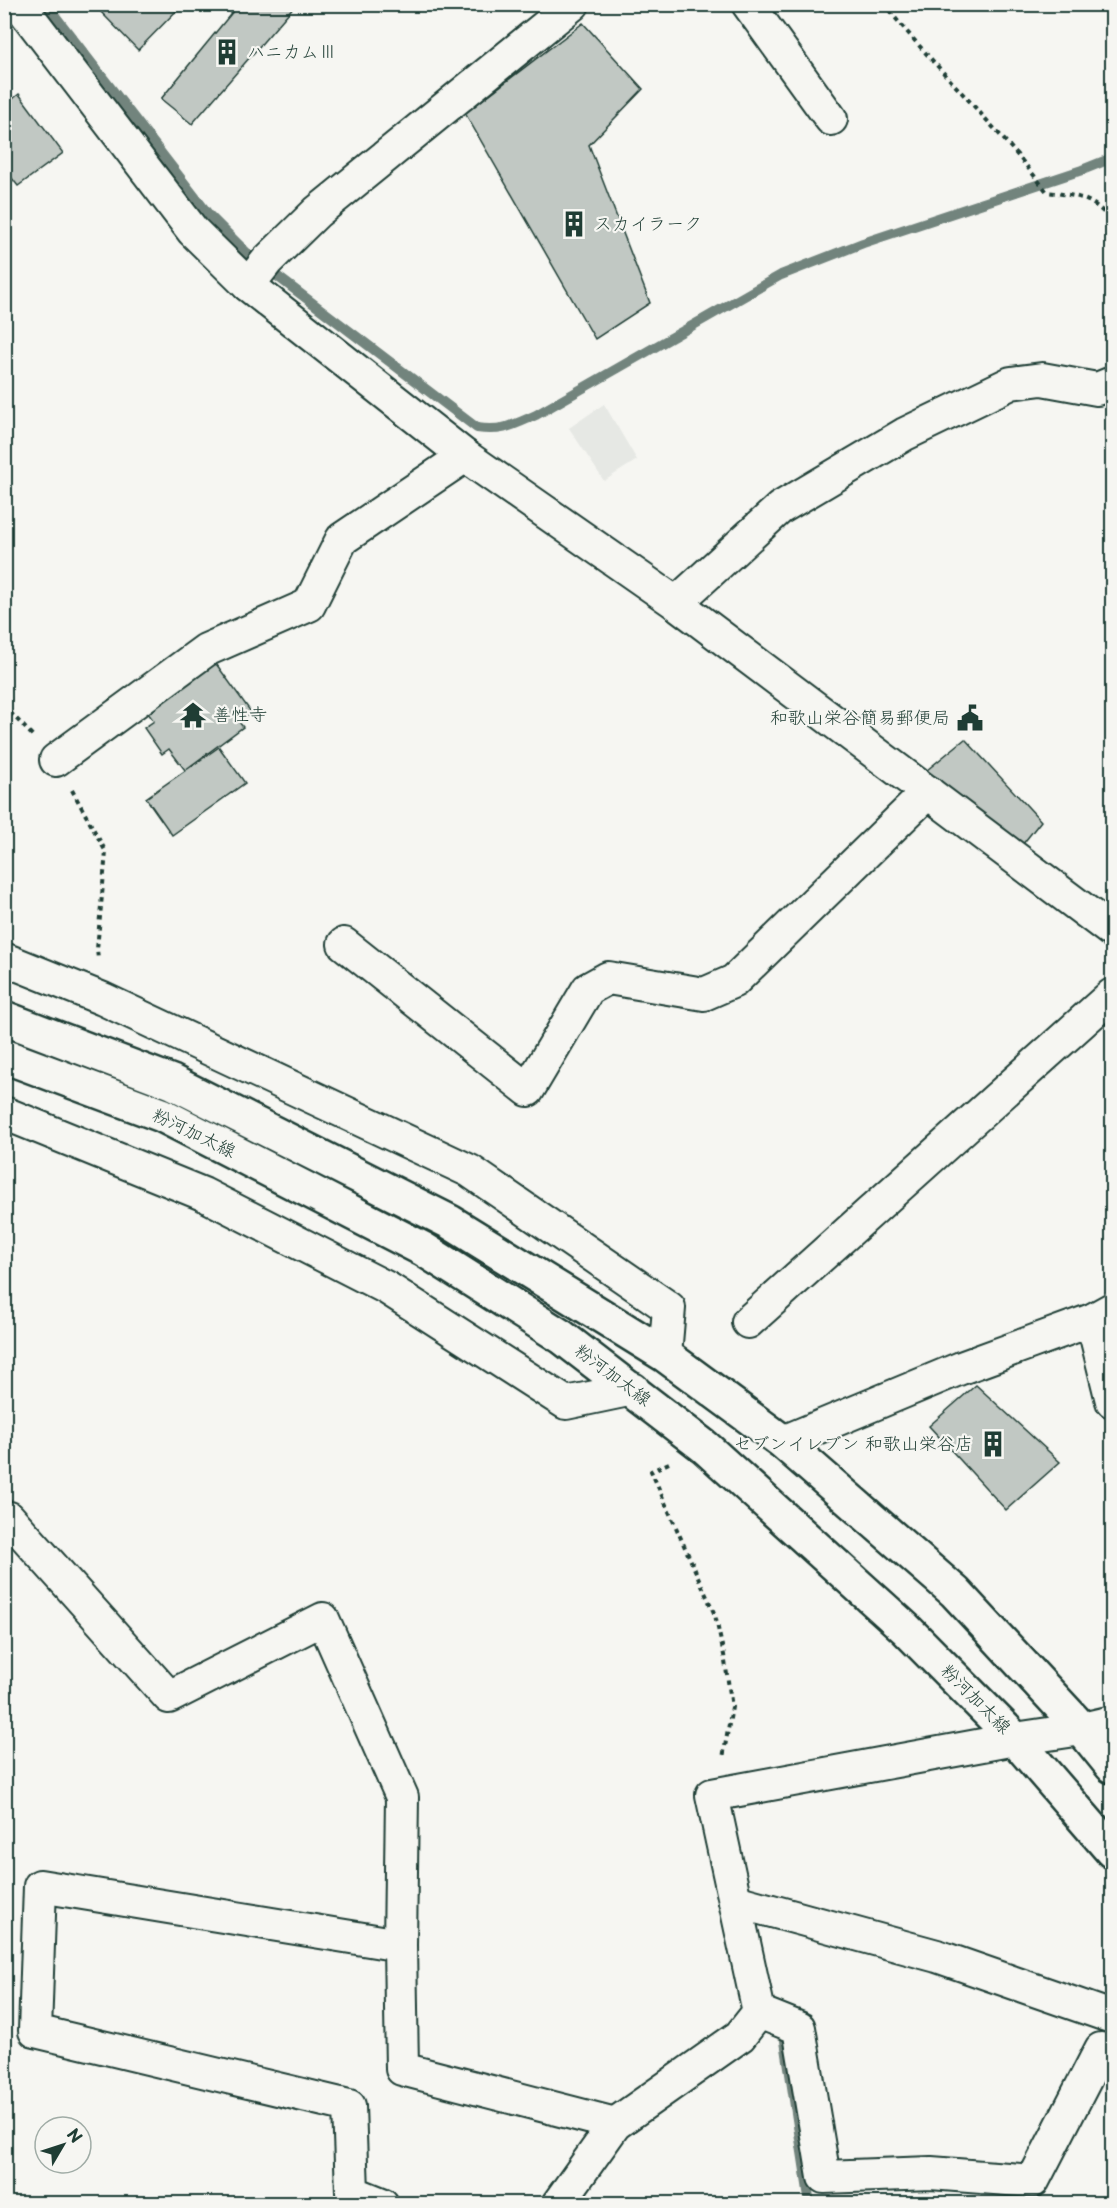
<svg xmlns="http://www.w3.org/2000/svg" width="1117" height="2208" font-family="'Playpen Sans','Klee One',sans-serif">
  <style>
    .built { fill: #e6e8e4 }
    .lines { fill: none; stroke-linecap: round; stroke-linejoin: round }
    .stream { stroke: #72847d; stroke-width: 10 }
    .building { fill: #c1c8c3; stroke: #1f3d34; stroke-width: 1.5 }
    .street-casing { stroke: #1f3d34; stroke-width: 36 }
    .primary-casing { stroke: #1f3d34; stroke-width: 38 }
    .path { stroke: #1f3d34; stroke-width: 4; stroke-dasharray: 4.5 4.5; stroke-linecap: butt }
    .street { stroke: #f6f6f2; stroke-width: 32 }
    .primary { stroke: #f6f6f2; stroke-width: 33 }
    .labels { text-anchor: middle; stroke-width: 4.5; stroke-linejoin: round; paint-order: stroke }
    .poi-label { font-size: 18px; fill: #1f3d34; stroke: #f6f6f2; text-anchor: start }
    .street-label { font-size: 18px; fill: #1f3d34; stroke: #f6f6f2 }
  </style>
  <rect width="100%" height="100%" fill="#f6f6f2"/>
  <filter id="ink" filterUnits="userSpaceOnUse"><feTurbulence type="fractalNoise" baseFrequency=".0167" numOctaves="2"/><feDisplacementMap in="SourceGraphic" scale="12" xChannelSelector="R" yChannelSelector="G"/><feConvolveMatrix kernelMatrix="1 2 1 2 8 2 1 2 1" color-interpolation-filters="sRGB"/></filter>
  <g filter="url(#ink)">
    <!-- built -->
    <polygon class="built" points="604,404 637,460 604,481 569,428"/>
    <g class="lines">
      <!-- stream -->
      <g class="stream">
        <path d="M46,4L209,215L248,254L477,428C502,432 513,425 536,415L781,275L863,243L1082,170L1112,158"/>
        <polyline points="785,2041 810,2204"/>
      </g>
    </g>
    <!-- building -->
    <g class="building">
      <polygon points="104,4 183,4 138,50 99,10"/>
      <polygon points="239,4 296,4 192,124 161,99"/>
      <polygon points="583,23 643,89 589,145 650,303 595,339 465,113"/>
      <polygon points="19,94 63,153 18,186 4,168 4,106"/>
      <polygon points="209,654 251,712 239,722 243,727 185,770 169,749 162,754 144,728 154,721 141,704"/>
      <polygon points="965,739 1041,821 1022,845 943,788 927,770"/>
      <polygon points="219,747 245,783 172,835 146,798"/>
      <polygon points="976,1385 1060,1462 1006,1510 929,1426"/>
    </g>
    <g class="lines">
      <!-- street casing -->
      <g class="street-casing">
        <g id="street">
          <polyline points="19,4 193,231 248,285 465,456 676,603 1112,931"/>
          <polyline points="748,4 831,119"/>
          <polyline points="248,285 267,261 317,212 573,4"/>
          <polyline points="676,603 780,508 905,434 1011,383 1042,379 1097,389 1112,383"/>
          <polyline points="56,760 206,650 309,605 342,539 465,456"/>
          <polyline points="344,944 528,1090 588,989 608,978 704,994 734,981 928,792"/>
          <polyline points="4,959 103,999 470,1171 669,1308 665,1355"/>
          <polyline points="4,1113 203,1194 387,1288 566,1403 633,1389"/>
          <polyline points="1092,1320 1112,1401"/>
          <polyline points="748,1322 1112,995"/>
          <polyline points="783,1442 961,1368 1092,1320 1112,1309"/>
          <polyline points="4,1522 9,1518 169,1697 323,1619 402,1797 400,1945 402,2069 615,2124"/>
          <polyline points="735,1901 937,1956 1112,2017"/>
          <polyline points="759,2012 799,2028 824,2177 931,2173 1033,2181 1101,2049 1112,2062"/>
          <polyline points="382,2204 352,2192 349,2106 35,2031 40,1886 400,1945"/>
          <polyline points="558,2204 615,2124 740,2036 759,2012 712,1795 1015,1739 1082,1729 1112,1722"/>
        </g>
      </g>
      <!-- primary casing -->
      <g class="primary-casing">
        <g id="primary">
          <polyline points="4,1018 172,1082 450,1222 665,1355 783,1442 955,1592 1082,1729 1112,1766"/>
          <polyline points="4,1056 162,1115 423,1249 562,1337 705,1447 905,1628 1015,1739 1112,1851"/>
        </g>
      </g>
      <!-- path -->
      <g class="path">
        <path d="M884,4C936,69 997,126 1047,192C1078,196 1090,196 1112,221"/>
        <polyline points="4,706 33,736"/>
        <polyline points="72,790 106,852 97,949 98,959"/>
        <polyline points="669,1463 651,1471 715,1615 724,1655 732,1707 723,1758"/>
      </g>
      <!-- street -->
      <use href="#street" class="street"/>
      <!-- primary -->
      <use href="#primary" class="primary"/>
    </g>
  </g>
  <!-- icons -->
  <defs>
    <g id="building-bare" transform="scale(2.07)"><path d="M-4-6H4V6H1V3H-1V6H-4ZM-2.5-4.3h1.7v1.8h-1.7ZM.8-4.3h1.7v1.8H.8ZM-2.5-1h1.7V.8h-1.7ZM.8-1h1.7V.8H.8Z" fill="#1f3d34" stroke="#f6f6f2" stroke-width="2.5" paint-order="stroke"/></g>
    <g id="temple-bare" transform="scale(2.07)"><path d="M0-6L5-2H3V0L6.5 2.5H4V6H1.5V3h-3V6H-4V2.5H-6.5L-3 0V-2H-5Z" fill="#1f3d34" stroke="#f6f6f2" stroke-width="2.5" paint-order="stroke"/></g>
    <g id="civic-bare" transform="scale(2.07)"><path d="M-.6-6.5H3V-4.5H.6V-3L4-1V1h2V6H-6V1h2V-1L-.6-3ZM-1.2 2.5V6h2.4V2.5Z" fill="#1f3d34" stroke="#f6f6f2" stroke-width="2.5" paint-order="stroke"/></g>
  </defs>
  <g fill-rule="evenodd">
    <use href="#building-bare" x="227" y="52"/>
    <use href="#building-bare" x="574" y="224"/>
    <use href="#temple-bare" x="193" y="715"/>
    <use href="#civic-bare" x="970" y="718"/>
    <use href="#building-bare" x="993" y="1444"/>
  </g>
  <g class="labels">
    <!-- poi labels -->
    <g class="poi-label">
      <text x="247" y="58">ハニカムⅢ</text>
      <text x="594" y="230">スカイラーク</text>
      <text x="213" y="721">善性寺</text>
      <text x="950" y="724" text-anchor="end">和歌山栄谷簡易郵便局</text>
      <text x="973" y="1450" text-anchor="end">セブンイレブン 和歌山栄谷店</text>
    </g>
    <!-- street labels -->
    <g class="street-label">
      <text transform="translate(194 1133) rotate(26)" y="6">粉河加太線</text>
      <text transform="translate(613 1375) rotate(37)" y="6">粉河加太線</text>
      <text transform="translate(976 1699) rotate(45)" y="6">粉河加太線</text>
    </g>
  </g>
  <!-- margin -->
  <rect width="1117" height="2208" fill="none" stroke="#f6f6f2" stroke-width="24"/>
  <rect x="12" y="12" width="1093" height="2184" fill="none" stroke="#1f3d34" stroke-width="2" filter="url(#ink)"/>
  <!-- north arrow -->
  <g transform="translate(63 2145) rotate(51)"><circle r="28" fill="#f6f6f2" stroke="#a0aca6" stroke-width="1.5"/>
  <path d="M0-4.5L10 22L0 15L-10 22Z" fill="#1f3d34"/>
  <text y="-9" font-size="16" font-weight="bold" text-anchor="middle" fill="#1f3d34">N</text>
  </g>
</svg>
